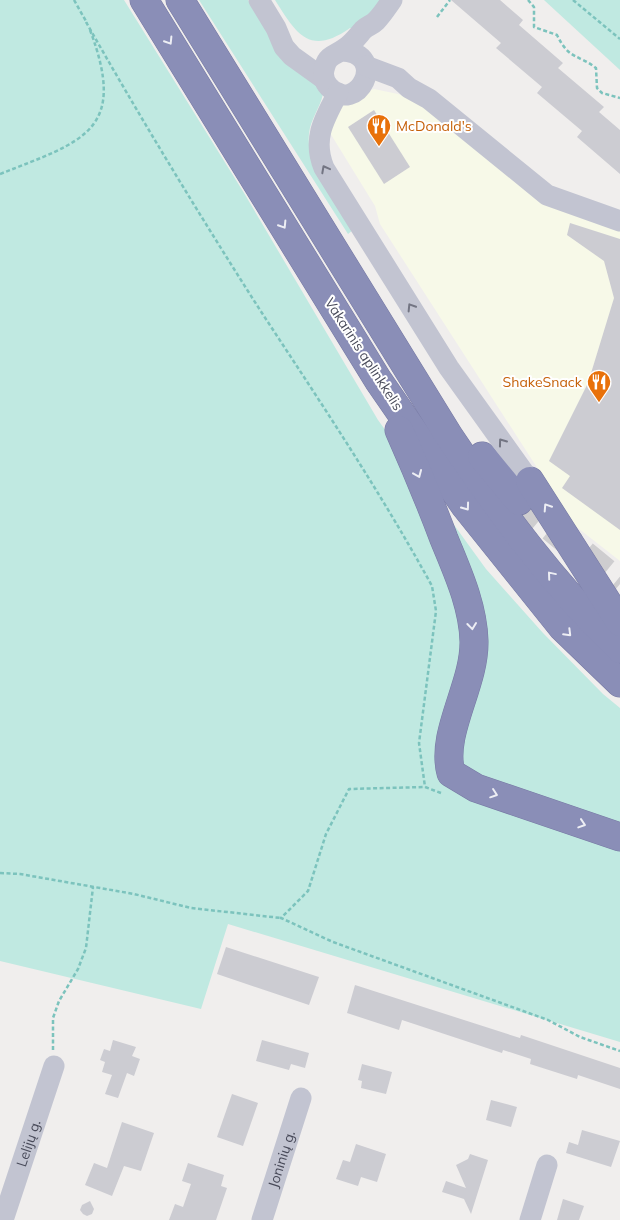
<svg xmlns="http://www.w3.org/2000/svg" width="620" height="1220" font-family="Mulish,sans-serif">
  <style>
    .commercial { fill: #f7f9e8 }
    .green { fill: #c0e9e1 }
    .building { fill: #ccccd2 }
    .lines { fill: none; stroke-linecap: round; stroke-linejoin: round }
    .highway-tunnel { stroke: #cecdcf; stroke-width: 28; stroke-dasharray: 28 14; stroke-linecap: butt }
    .highway-casing { stroke: #7679a3; stroke-width: 29 }
    .path { stroke: #7cc3bd; stroke-width: 2.5; stroke-dasharray: 4 2.5; stroke-linecap: butt }
    .minor { stroke: #c2c4d1; stroke-width: 21 }
    .highway { stroke: #8a8eb7; stroke-width: 28 }
    .oneway { stroke: #edeef4 }
    .oneway2 { stroke: #737583 }
    .labels { text-anchor: middle; stroke-width: 4; stroke-linejoin: round; paint-order: stroke }
    .food-label { font-size: 14px; fill: #c56008; stroke: #fff; text-anchor: start }
    .street-label { font-size: 14px; fill: #484a59; stroke: #fff }
  </style>
  <rect width="100%" height="100%" fill="#f0eeed"/>
  <!-- commercial -->
  <polygon class="commercial" points="374,89 398,94 426,105 620,229 620,561 574,525 380,224 375,206 327,128 337,110 349,99"/>
  <!-- green -->
  <g class="green">
    <polygon points="0,0 124,0 244,193 378,420 486,569 543,633 603,694 620,708 620,1042 228,924 201,1009 0,961"/>
    <path d="M199,0H248L277,47L305,70L323,94C320,108 310,120 309,134C305,165 338,203 354,229L348,234Z"/>
    <path d="M275,0H382L357,29L350,28C309,57 296,33 275,0Z"/>
    <polygon points="544,0 620,0 620,70"/>
  </g>
  <!-- building -->
  <g class="building">
    <polygon points="451,0 500,0 523,20 519,25 563,63 558,68 604,107 599,112 620,130 620,174 577,137 582,131 537,93 542,87 496,48 501,43"/>
    <polygon points="374,110 410,167 384,184 348,127"/>
    <polygon points="570,223 620,239 620,530 562,488 570,476 549,461 588,383 614,298 604,261 567,235"/>
    <polygon points="226,947 319,977 309,1005 217,974"/>
    <polygon points="355,985 520,1038 521,1035 620,1068 620,1089 578,1075 577,1079 530,1064 531,1059 503,1050 502,1053 402,1020 399,1030 347,1013"/>
    <polygon points="113,1040 136,1047 132,1056 140,1059 134,1076 127,1073 118,1098 105,1094 112,1075 102,1072 105,1062 100,1060 104,1049 110,1051"/>
    <polygon points="262,1040 309,1053 305,1068 291,1064 289,1070 256,1061"/>
    <polygon points="362,1064 392,1072 386,1094 361,1088 362,1081 358,1080"/>
    <polygon points="232,1094 258,1103 243,1146 217,1137"/>
    <polygon points="491,1100 517,1107 511,1127 486,1120"/>
    <polygon points="122,1122 154,1133 141,1171 124,1166 112,1196 85,1185 94,1163 107,1168"/>
    <polygon points="582,1130 620,1141 611,1167 566,1153 569,1142 578,1145"/>
    <polygon points="356,1144 386,1154 377,1182 361,1177 358,1186 336,1179 343,1160 350,1162"/>
    <polygon points="470,1154 488,1160 471,1214 464,1199 442,1192 446,1181 466,1188 456,1165 468,1159"/>
    <polygon points="188,1163 224,1175 221,1186 227,1188 216,1220 169,1220 175,1204 183,1207 191,1184 182,1181"/>
    <polygon points="563,1199 584,1206 579,1220 557,1220"/>
    <polygon points="90,1201 94,1209 92,1214 87,1216 83,1214 80,1210 82,1205"/>
  </g>
  <g class="lines">
    <!-- highway-tunnel -->
    <polyline class="highway-tunnel" points="519,501 620,584"/>
    <!-- highway casing -->
    <g class="highway-casing">
      <g id="highway">
        <polyline points="144,0 378,380 465,506 562,627 620,683"/>
        <path d="M180,0L449,436C500,512 554,585 620,649"/>
        <path d="M399,430C415,466 430,502 444,539C457,571 473,605 474,641C475,685 440,733 451,773L476,788L620,837"/>
        <polyline points="482,456 519,501"/>
        <polyline points="530,481 620,622"/>
      </g>
    </g>
    <!-- path -->
    <g class="path">
      <polyline points="74,0 87,23"/>
      <path d="M528,0L534,7V27L557,35C569,60 578,54 596,68L597,88L602,93L620,98"/>
      <polyline points="573,0 620,39"/>
      <polyline points="437,17 450,0"/>
      <path d="M86,22C141,119 200,216 260,310C319,400 380,491 432,586L436,611L419,743L425,787"/>
      <path d="M0,174C84,141 128,131 90,30"/>
      <polyline points="441,793 425,787 349,789 326,834 308,891 281,918 333,942 548,1020 580,1037 620,1051"/>
      <polyline points="0,873 20,874 134,894 191,908 281,918"/>
      <polyline points="53,1050 53,1018 59,1001 78,969 86,948 93,887"/>
    </g>
    <!-- minor -->
    <g class="minor">
      <polyline points="259,0 276,28 284,47 292,56 324,79"/>
      <path d="M342,51C390,53 357,117 329,87C324,82 322,74 325,66C328,55 336,55 344,49C352,44 357,37 363,30C367,26 372,25 376,21C382,15 387,7 392,0"/>
      <polyline points="366,66 398,78 409,88 429,99 547,195 620,221"/>
      <path d="M338,93C324,119 312,139 324,168L449,368L530,481"/>
      <path id="s1" d="M3,1220L54,1066"/>
      <path id="s2" d="M262,1220L301,1098"/>
      <polyline points="530,1220 547,1165"/>
    </g>
    <!-- highway -->
    <use href="#highway" class="highway"/>
  </g>
  <!-- one-way arrows -->
  <defs><path id="oneway-chevron" d="M-2-3.5L2.5 0L-2 3.5" fill="none" stroke-width="1.6" stroke-linecap="round" stroke-linejoin="round" transform="scale(1.25)"/></defs>
  <g class="oneway">
    <use href="#oneway-chevron" transform="translate(169 41) rotate(58)"/>
    <use href="#oneway-chevron" transform="translate(283 225) rotate(58)"/>
    <use href="#oneway-chevron" transform="translate(418 474) rotate(67)"/>
    <use href="#oneway-chevron" transform="translate(466 507) rotate(54)"/>
    <use href="#oneway-chevron" transform="translate(547 507) rotate(-123)"/>
    <use href="#oneway-chevron" transform="translate(551 575) rotate(-130)"/>
    <use href="#oneway-chevron" transform="translate(472 626) rotate(83)"/>
    <use href="#oneway-chevron" transform="translate(568 633) rotate(45)"/>
    <use href="#oneway-chevron" transform="translate(494 794) rotate(19)"/>
    <use href="#oneway-chevron" transform="translate(582 824) rotate(18)"/>
  </g>
  <g class="oneway2">
    <use href="#oneway-chevron" transform="translate(325 169) rotate(-118)"/>
    <use href="#oneway-chevron" transform="translate(411 307) rotate(-122)"/>
    <use href="#oneway-chevron" transform="translate(502 442) rotate(-126)"/>
  </g>
  <!-- icons -->
  <defs>
    <g id="restaurant-pin" transform="scale(1.25)"><path d="M0 17L-7.5 6A9.5 9.5 0 1 1 7.5 6Z" fill="#e8710a" stroke="#fff"/><path d="M-5-6h1v4h1v-4h1v4h1v-4h1v5L-1.5 .5V6h-2V.5L-5-1ZM5-6V6H3V1.5H1.5Q1.5-4 5-6Z" fill="#fff"/></g>
  </defs>
  <g fill-rule="evenodd">
    <use href="#restaurant-pin" x="379" y="126"/>
    <use href="#restaurant-pin" x="599" y="382"/>
  </g>
  <g class="labels">
    <!-- food labels -->
    <g class="food-label">
      <text x="396" y="131">McDonald's</text>
      <text x="582" y="387" text-anchor="end">ShakeSnack</text>
    </g>
    <!-- street labels -->
    <g class="street-label">
      <text transform="translate(364 354) rotate(57)" y="5">Vakarinis aplinkkelis</text>
      <text dy="5" stroke="none"><textPath href="#s1" startOffset="81">Lelijų g.</textPath></text>
      <text dy="5" stroke="none"><textPath href="#s2" startOffset="64">Joninių g.</textPath></text>
    </g>
  </g>
</svg>
